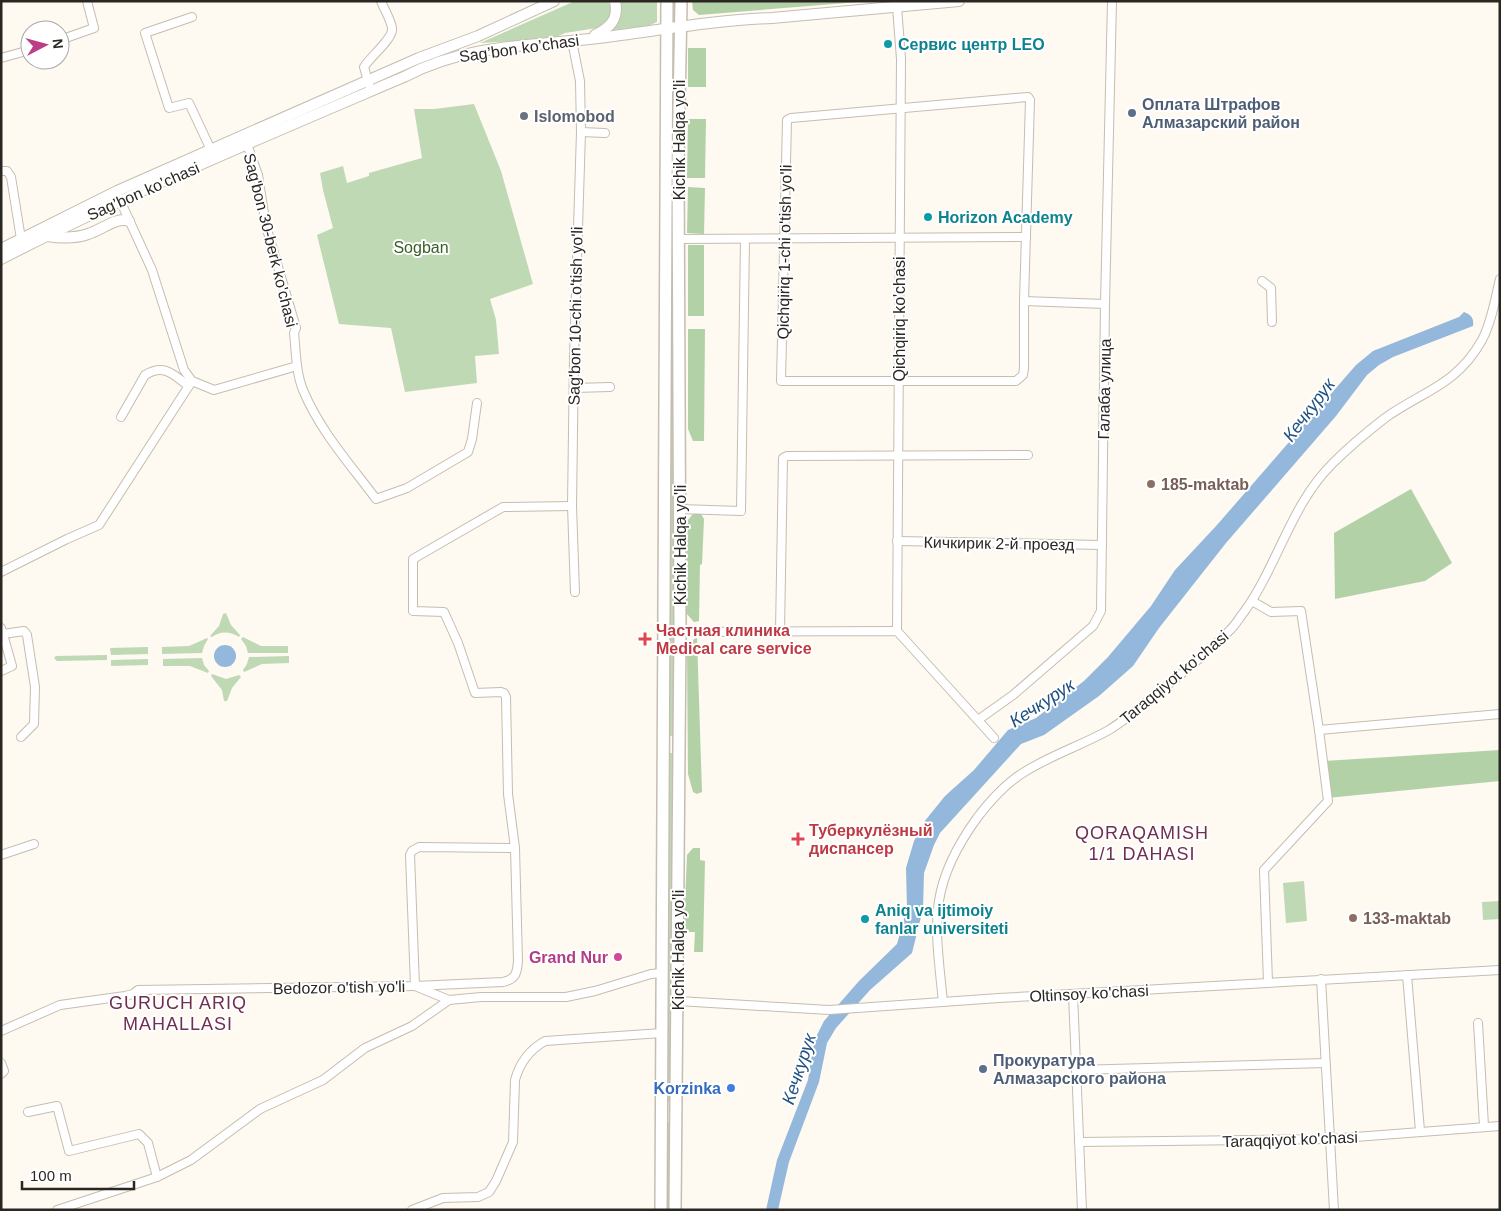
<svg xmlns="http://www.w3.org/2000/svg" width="1501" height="1211" font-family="Helvetica,sans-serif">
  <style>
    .green { fill: #bfd9b5 }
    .forest { fill: #b3d1a7 }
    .water { fill: #94b7dc }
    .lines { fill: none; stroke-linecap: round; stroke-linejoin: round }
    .minor-casing { stroke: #c5bdb0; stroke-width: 10 }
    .major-casing { stroke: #c5bdb0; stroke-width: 12 }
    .highway-casing { stroke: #c5bdb0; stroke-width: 14 }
    .minor { stroke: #fff; stroke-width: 8 }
    .major { stroke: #fff; stroke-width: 10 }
    .highway { stroke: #fff; stroke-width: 11 }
    .culture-dot { fill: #0f9aa8; stroke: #fff; stroke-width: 2 }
    .service-dot { fill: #5c6f8a; stroke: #fff; stroke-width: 2 }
    .worship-dot { fill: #6b7280; stroke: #fff; stroke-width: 2 }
    .education-dot { fill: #8d6e63; stroke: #fff; stroke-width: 2 }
    .health-dot { fill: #e0444e; stroke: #fff; stroke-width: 2 }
    .hotel-dot { fill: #d1479c; stroke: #fff; stroke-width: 2 }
    .shop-dot { fill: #3f7fe0; stroke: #fff; stroke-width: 2 }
    .labels { text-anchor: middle; stroke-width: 4; stroke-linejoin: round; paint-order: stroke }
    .culture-label { font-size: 16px; font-weight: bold; fill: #0d838f; stroke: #fff; text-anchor: start }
    .street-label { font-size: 16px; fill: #2a2722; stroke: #fff }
    .service-label { font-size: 16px; font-weight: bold; fill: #4e5e75; stroke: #fff; text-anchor: start }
    .worship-label { font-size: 16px; font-weight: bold; fill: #5b616d; stroke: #fff; text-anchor: start }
    .park-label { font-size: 16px; fill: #385e25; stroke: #fff }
    .education-label { font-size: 16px; font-weight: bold; fill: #785e54; stroke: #fff; text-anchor: start }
    .health-label { font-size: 16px; font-weight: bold; fill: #be3a42; stroke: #fff; text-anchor: start }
    .hotel-label { font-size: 16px; font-weight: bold; fill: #b23c85; stroke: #fff; text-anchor: end }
    .shop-label { font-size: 16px; font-weight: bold; fill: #366cbe; stroke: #fff; text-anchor: end }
    .water-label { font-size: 18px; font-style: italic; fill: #205181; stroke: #fff }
    .neighbourhood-label { font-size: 18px; letter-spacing: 1px; fill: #6f2f51; stroke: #fff }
  </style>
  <rect width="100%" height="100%" fill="#fef9f1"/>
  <!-- green -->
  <g class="green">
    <polygon points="575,1 608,1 612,9 608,21 597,28 565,33 552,39 480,43"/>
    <path d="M620,1H657V22L648,26L613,30C619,20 622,14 620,1Z"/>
    <rect x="670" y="48" width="5" height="109"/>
    <polygon points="474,104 501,171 533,284 490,299 496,320 499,354 475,356 477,383 405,392 391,328 339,324 317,235 333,228 323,190 320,173 343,166 347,183 369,176 369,173 422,158 414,109 434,109"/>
    <polygon points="670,173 675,173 675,327 669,327"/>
    <polygon points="669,342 674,342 673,736 669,736"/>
    <path d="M226,613L231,625L240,635L239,637C230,631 220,631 212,637L210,636L219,626L223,614Z"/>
    <polygon points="243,637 261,646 288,646 288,653 248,653 246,646 241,639"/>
    <polygon points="207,638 208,639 204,646 202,653 162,654 162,647 189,646"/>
    <polygon points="148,647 148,654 111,655 110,648"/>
    <polygon points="107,655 107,660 57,661 54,658 56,656"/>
    <polygon points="289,656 289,663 262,664 244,672 243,670 247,664 249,657"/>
    <polygon points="202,658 204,665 209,671 208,673 190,666 163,666 163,659"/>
    <polygon points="148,659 148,665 111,666 111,660"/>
    <polygon points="212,674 226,679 239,675 241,677 232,688 227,701 224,701 222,690 211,676"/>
    <polygon points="669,753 673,753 671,1102 666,1101"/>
    <polygon points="1304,881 1307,921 1286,923 1283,883"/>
    <polygon points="1500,901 1500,919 1483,920 1482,902"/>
    <polygon points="665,1121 672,1123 671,1210 664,1210"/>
  </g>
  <!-- forest -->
  <g class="forest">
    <polygon points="692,1 871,1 699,15 693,10"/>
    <rect x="688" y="48" width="18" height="39"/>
    <polygon points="688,119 706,119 705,178 687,178"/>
    <polygon points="688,187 705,188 704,234 687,233"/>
    <rect x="688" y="245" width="16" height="71"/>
    <polygon points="688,329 705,329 704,441 693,441 688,429"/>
    <polygon points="1411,489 1452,563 1425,581 1335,599 1334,533"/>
    <polygon points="693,514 701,514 704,519 702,564 700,565 699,621 694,622 686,613 687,521"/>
    <polygon points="697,638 702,792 697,794 693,792 688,774 687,649 694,639"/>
    <polygon points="1500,750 1500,781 1327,798 1324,761"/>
    <polygon points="693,848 700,848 700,860 705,861 703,952 694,952 695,932 689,932 684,927 687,855"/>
  </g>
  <!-- water -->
  <g class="water">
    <path d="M1464,312C1472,315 1474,319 1473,326L1393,357L1379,365L1367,375L1336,416L1226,543L1159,628L1133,666L1099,696L1044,735L1021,744L940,833L934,845L924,873L923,909L912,953L870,990L836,1028L827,1043L819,1082L789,1162L778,1210H766L777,1160L808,1080L814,1041L824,1021L859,981L897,944L907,908L906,868L914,841L924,822L945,796L974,770L1008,730L1036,718L1084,681L1108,657L1151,606L1175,570L1217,525L1356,365L1373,351L1459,317Z"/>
    <circle cx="225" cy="656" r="11"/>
  </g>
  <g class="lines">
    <!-- minor casing -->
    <g class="minor-casing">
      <g id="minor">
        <polyline points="897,7 901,59 897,631"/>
        <polyline points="192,17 145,33 169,108 189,103 211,150"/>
        <polyline points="60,40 94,28 87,1"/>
        <polyline points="572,41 580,81 581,132 574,357 572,506 575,592"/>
        <polyline points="1,58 30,50"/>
        <path d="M369,85L364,67C370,57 394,38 392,28C391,20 384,9 381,1"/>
        <polygon points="1028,97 1030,100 1024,301 1024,368 1023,375 1016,381 781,381 787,120 791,118"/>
        <polyline points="581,132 605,133"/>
        <path d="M247,144L258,175L266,226L296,328L294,333C296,352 296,373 303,390C320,431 350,464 376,499L407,488L468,452L472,439L477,403"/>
        <polyline points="1,171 7,171 11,177 21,239"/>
        <polyline points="119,198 152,270 184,370 192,381 214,390 297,366"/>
        <polyline points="679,239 1026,237"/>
        <polyline points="1262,281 1271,288 1272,322"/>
        <polyline points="1024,301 1105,304"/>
        <polyline points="574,388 610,387"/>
        <path d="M121,417L145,375C165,363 173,375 189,386"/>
        <polyline points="680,509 741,511 745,239"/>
        <polyline points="897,541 1102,545"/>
        <polyline points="1,572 67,539 99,525 192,381"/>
        <polyline points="1252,601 1271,612 1301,611 1319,730 1328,801 1264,870 1268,982"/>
        <polyline points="1,628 3,634 24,631 27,635 35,687 34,724 21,737"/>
        <polyline points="780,631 783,458 787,456 1028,455"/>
        <polyline points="680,632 897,631 994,738"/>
        <polyline points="1,671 12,666 3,634"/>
        <polyline points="978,720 1013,695 1093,626 1101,611 1105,304 1112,1"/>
        <polyline points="1319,730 1500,714"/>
        <polyline points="1,855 34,844"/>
        <polyline points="1407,975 1420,1131"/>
        <polyline points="1321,979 1334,1210"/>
        <polyline points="1073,994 1082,1210"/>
        <polyline points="449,1000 415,986 410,855 412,851 419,847 515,848"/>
        <polyline points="678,1001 829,1010 999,998 1500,970"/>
        <path d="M943,1002C935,923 927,887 977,818C990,801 1007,782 1026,771C1052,755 1082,745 1109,730C1127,719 1143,705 1159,692C1183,673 1207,653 1229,631C1235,626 1239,618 1244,612C1278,565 1291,504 1333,463C1349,447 1367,432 1385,418C1423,391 1457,385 1482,340C1492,321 1495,299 1500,279"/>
        <polyline points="1478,1023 1484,1126"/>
        <path d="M1,1031L60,1005L125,996L133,994L138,990L415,986L503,982C516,979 517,973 518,961L515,848L508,794L506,697L504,693L501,692L475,693L458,643L444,612L413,611V559L503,507L572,506"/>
        <polyline points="1,1063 4,1071 1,1074"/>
        <polyline points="1076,1070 1325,1063"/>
        <polyline points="28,1112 57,1106 69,1151 139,1134 148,1143 157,1177"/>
        <polyline points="1079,1142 1329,1139 1500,1126"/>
        <polyline points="57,1210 157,1177 191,1160 260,1109 323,1080 365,1048 412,1026 449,1000 481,997 566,997 595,991 651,974 662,973"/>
        <path d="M412,1210L443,1198L478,1197L489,1192L496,1181L513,1142L515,1080C520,1062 529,1050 545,1041L662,1033"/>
      </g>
    </g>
    <!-- major casing -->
    <g class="major-casing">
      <g id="major">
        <path d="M595,35C610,28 619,19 615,1"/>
        <path d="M47,236C60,238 74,239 88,234C100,231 117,216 129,221"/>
        <polyline points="1,249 117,191 419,58 478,36 554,1"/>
        <path d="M1,259C133,191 270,134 406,76C466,44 533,46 598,38C656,31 713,20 772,18L959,1"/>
      </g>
    </g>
    <!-- highway casing -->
    <g class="highway-casing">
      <g id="highway">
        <polyline points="661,1210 667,1"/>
        <polyline points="675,1210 680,632 678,164 681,1"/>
      </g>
    </g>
    <!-- minor -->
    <use href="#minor" class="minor"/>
    <!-- major -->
    <use href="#major" class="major"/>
    <!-- highway -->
    <use href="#highway" class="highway"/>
  </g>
  <!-- markers -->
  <g class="culture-dot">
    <circle cx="888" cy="44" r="5"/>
    <circle cx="928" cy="217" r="5"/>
    <circle cx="865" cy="919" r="5"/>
  </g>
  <g class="service-dot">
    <circle cx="1132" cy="113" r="5"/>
    <circle cx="983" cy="1069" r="5"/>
  </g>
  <circle class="worship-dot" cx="524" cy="116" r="5"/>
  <g class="education-dot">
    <circle cx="1151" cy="484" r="5"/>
    <circle cx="1353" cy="918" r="5"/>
  </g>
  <g class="health-dot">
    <path d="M642.5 631.5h5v5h5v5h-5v5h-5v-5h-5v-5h5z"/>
    <path d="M795.5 831.5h5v5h5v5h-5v5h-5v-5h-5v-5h5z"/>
  </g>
  <circle class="hotel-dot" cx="618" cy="957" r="5"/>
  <circle class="shop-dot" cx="731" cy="1088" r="5"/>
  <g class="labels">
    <!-- culture labels -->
    <g class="culture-label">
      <text x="898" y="50">Сервис центр LEO</text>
      <text x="938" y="223">Horizon Academy</text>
      <text x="875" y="916">Aniq va ijtimoiy<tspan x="875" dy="18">fanlar universiteti</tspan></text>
    </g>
    <!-- street labels -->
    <g class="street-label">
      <text transform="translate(519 48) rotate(-8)" y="6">Sag’bon ko’chasi</text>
      <text transform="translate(679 140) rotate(-90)" y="6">Kichik Halqa yo'li</text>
      <text transform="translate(143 191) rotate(-24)" y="6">Sag’bon ko’chasi</text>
      <text transform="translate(271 240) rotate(76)" y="6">Sag'bon 30-berk ko'chasi</text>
      <text transform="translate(784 252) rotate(-89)" y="6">Qichqiriq 1-chi o'tish yo'li</text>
      <text transform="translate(575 316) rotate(-89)" y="6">Sag'bon 10-chi o'tish yo'li</text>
      <text transform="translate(899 319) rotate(-90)" y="6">Qichqiriq ko'chasi</text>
      <text transform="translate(1104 389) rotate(-89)" y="6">Галаба улица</text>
      <text transform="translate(999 543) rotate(1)" y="6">Кичкирик 2-й проезд</text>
      <text transform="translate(680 545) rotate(-90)" y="6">Kichik Halqa yo'li</text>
      <text transform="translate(1174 677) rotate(-40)" y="6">Taraqqiyot ko'chasi</text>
      <text transform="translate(678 950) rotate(-90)" y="6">Kichik Halqa yo'li</text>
      <text transform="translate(339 987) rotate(-1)" y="6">Bedozor o'tish yo'li</text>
      <text transform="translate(1089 993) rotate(-3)" y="6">Oltinsoy ko'chasi</text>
      <text transform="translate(1290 1139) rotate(-2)" y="6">Taraqqiyot ko'chasi</text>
    </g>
    <!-- service labels -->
    <g class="service-label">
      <text x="1142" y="110">Оплата Штрафов<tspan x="1142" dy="18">Aлмазарский район</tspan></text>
      <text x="993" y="1066">Прокуратура<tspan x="993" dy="18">Алмазарского района</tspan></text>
    </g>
    <!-- worship labels -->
    <g class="worship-label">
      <text x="534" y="122">Islomobod</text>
    </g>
    <!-- park labels -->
    <g class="park-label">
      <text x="421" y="253">Sogban</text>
    </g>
    <!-- education labels -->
    <g class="education-label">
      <text x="1161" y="490">185-maktab</text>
      <text x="1363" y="924">133-maktab</text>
    </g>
    <!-- health labels -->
    <g class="health-label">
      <text x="656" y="636">Частная клиника<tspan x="656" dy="18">Medical care service</tspan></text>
      <text x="809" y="836">Туберкулёзный<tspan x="809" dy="18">диспансер</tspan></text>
    </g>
    <!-- hotel labels -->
    <g class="hotel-label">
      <text x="608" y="963">Grand Nur</text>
    </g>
    <!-- shop labels -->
    <g class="shop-label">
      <text x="721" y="1094">Korzinka</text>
    </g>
    <!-- water labels -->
    <g class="water-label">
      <text transform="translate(1309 410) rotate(-53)" y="6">Кечкурук</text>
      <text transform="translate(1042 703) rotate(-33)" y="6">Кечкурук</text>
      <text transform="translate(799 1069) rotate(-72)" y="6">Кечкурук</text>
    </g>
    <!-- neighbourhood labels -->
    <g class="neighbourhood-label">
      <text x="1142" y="839">QORAQAMISH<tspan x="1142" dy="21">1/1 DAHASI</tspan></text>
      <text x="178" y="1009">GURUCH ARIQ<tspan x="178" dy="21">MAHALLASI</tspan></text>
    </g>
  </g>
  <!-- border -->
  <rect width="1501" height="1211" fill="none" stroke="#2a2722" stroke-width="5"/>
  <!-- north arrow -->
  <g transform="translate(45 45) rotate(84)"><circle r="24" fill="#ffffff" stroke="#aaa9a7"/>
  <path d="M0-4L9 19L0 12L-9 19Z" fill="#be3d87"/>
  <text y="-8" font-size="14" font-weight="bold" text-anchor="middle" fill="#2a2722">N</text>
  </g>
  <!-- scale -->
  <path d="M22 1181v8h112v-8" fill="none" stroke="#2a2722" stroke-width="2.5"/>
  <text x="30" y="1181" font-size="15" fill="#2a2722" stroke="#ffffff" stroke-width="4" paint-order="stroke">100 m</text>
</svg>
